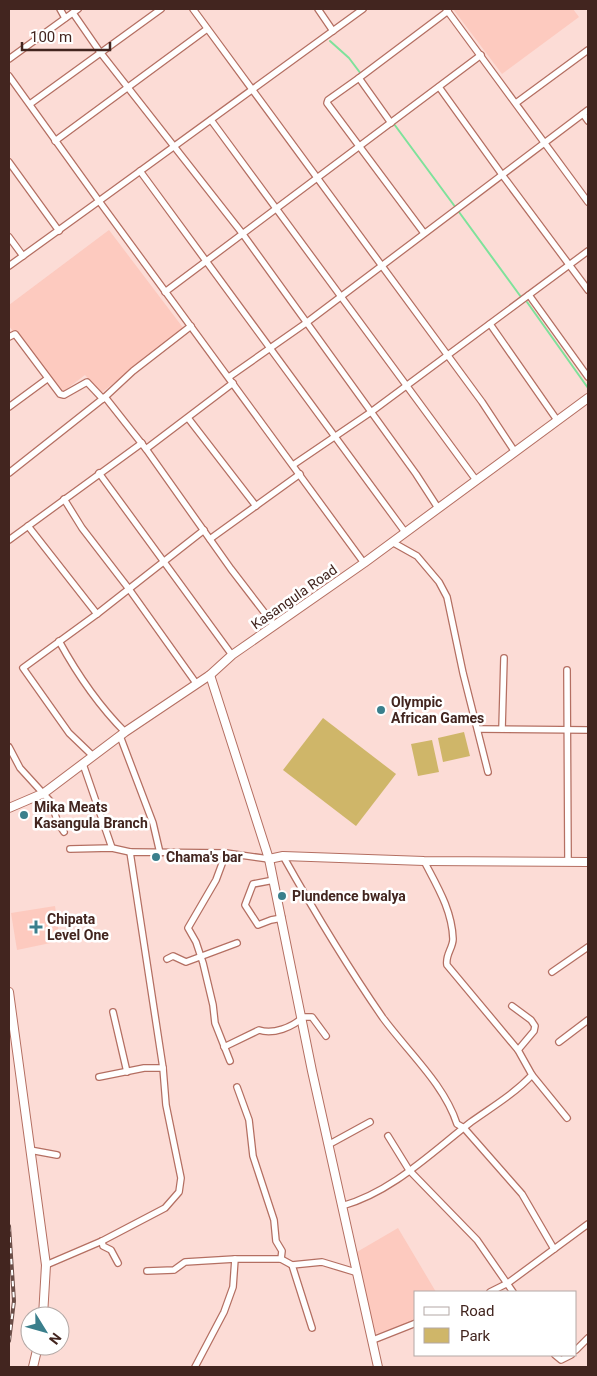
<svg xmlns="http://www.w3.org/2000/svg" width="597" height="1376" font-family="Roboto,sans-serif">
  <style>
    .built { fill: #fdcabf }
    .green { fill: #cfb669 }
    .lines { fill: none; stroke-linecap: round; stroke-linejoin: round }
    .stream { stroke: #7ee29b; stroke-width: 2 }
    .street-casing { stroke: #b46f62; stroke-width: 8 }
    .secondary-casing { stroke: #b46f62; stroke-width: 10 }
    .street { stroke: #fff; stroke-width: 5.5 }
    .secondary { stroke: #fff; stroke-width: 8 }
    .rail-casing { stroke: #6b4d47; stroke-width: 4 }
    .rail { stroke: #fff; stroke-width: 2; stroke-dasharray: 5.5; stroke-linecap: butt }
    .poi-dot { fill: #3a7f8c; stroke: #fff; stroke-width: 2 }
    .labels { text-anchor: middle; stroke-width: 5; stroke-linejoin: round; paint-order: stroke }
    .street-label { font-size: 14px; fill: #42251f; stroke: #fff }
    .poi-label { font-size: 14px; font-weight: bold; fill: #42251f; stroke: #fff; text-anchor: start }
  </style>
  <rect width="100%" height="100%" fill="#fcdcd6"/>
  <!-- built -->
  <g class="built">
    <polygon points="453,9 573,9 579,17 502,74"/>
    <polygon points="109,230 184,329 101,393 85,375 60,394 9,326 9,305"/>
    <polygon points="55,906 60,941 17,950 11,913"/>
    <polygon points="398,1228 436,1292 416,1292 416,1321 369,1336 350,1256"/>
  </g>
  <!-- green -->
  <g class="green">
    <polygon points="323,718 396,774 356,826 283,770"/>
    <polygon points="464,732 470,756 443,762 438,738"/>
    <polygon points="432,740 439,772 418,776 411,744"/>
  </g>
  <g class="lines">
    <!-- stream -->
    <g class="stream">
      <polyline points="330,41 349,58 361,74"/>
      <polyline points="394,124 456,208"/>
      <polyline points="459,212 521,297"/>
      <polyline points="527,302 588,388"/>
    </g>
    <!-- street casing -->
    <g class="street-casing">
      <g id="street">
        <polyline points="60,9 65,18"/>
        <polyline points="193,9 482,402 515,452"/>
        <polyline points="318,9 333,31"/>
        <polyline points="363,9 99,201 364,563"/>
        <polyline points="446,9 588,202"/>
        <polyline points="73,13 100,52 242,233 416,474 438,508"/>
        <polyline points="9,59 78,9"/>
        <polyline points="9,76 99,201 9,266"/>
        <polyline points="359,78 328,100 327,103 424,233"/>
        <polyline points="439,87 503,176 588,290"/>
        <polyline points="516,103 588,50"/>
        <polyline points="30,104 161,9"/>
        <polyline points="583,114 588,121"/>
        <polyline points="211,120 476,480"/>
        <polyline points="391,123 359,78 448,11"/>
        <polyline points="55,141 207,29"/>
        <polyline points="9,162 59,231"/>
        <polyline points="140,171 405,532"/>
        <polyline points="9,237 23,256"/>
        <polyline points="165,292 481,55"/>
        <polyline points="529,295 588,377"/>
        <polyline points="490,324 557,420"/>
        <polyline points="9,337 15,334 60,394 64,395 87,382 103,399"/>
        <polyline points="229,377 306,323 588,110"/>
        <polyline points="233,383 146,449 231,569 274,625"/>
        <polyline points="105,397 133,371 191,326"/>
        <polyline points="9,407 47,379"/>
        <polyline points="188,418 256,506"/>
        <polyline points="293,465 371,412 588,251"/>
        <polyline points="9,473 105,397 146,449"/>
        <polyline points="99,473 232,655"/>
        <polyline points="64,499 82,528 129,589 196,683"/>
        <polyline points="28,526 97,614"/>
        <polyline points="210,539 300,474"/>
        <polyline points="9,540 142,443"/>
        <polyline points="392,542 417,556 439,582 447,597 463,673 488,772"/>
        <path d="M59,641C76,672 100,707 125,732"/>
        <polyline points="567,670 568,861"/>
        <polyline points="478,729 588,730"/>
        <polyline points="502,729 504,658"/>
        <polyline points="120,736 153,823 160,853"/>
        <polyline points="9,747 20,768 51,802 58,823 64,832"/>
        <polyline points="93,756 69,733 23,668 97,614 204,530"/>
        <polyline points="83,764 112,848"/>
        <polyline points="70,849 112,848 130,852"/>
        <polyline points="226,853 216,880 188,928 196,942 203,963 213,1005 215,1023 230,1061"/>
        <path d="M283,856C314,911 347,966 383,1018C408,1052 444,1084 457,1124L464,1128L522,1194L554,1249"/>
        <polyline points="274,880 253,884 245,905 258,925 271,920 282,918"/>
        <polyline points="167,959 173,956 186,962 237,943"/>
        <polyline points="552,972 588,947"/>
        <polyline points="512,1006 531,1020 535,1026 534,1031 518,1050"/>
        <polyline points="113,1012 127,1072"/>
        <polyline points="559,1042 588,1020"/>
        <path d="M224,1047L259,1030C273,1035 293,1027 303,1017H312L326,1036"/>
        <polyline points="532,1075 567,1118"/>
        <polyline points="99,1077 144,1068 163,1068"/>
        <polyline points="388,1136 409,1170 477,1240 513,1292"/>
        <polyline points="328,1145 370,1122"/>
        <polyline points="30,1150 57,1155"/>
        <path d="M342,1206C392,1192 431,1153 471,1122C492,1107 514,1094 532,1075L518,1050L447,965C445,955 453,948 453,939C452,910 437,886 424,861"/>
        <polyline points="102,1241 103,1246 111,1250 118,1263"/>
        <polyline points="281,1259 292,1265 312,1328"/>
        <polyline points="46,1265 102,1241 165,1208 179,1192 181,1178 166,1105 163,1068 130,852 226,853 269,859"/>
        <polyline points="292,1265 322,1262 355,1272"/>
        <polyline points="147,1271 174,1270 185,1262 235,1259"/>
        <polyline points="490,1292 508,1283 588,1224"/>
        <polyline points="373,1340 416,1323"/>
        <polyline points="576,1350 588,1338"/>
        <polyline points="555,1355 561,1360 571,1355"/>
        <polyline points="195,1367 224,1312 233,1287 235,1259 281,1259 282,1251 276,1241 274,1220 253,1156 249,1120 237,1087"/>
      </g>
    </g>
    <!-- secondary casing -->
    <g class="secondary-casing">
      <g id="secondary">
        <polyline points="210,675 269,859 312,1071 378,1367"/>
        <polyline points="9,808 44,793 125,732 210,675 232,655 364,563 588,398"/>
        <polyline points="269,859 283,856 424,861 588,862"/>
        <polyline points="9,992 46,1265 43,1316"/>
        <polyline points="33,1367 38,1346"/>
      </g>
    </g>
    <!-- street -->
    <use href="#street" class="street"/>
    <!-- secondary -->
    <use href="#secondary" class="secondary"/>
    <!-- rail casing -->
    <g class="rail-casing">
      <polyline id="rail" points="9,1226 14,1301 9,1341"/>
    </g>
    <!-- rail -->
    <use href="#rail" class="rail"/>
  </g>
  <!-- markers -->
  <g class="poi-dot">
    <circle cx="381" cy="710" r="5"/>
    <circle cx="24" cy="815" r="5"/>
    <circle cx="156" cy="857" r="5"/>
    <circle cx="282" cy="896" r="5"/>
    <path d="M33.5 919.5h5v5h5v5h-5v5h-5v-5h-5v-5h5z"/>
  </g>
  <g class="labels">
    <!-- street labels -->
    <g class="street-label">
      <text transform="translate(294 597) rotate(-35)" y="5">Kasangula Road</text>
    </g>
    <!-- poi labels -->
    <g class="poi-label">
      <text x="391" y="707">Olympic<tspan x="391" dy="16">African Games</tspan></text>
      <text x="34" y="812">Mika Meats<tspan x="34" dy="16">Kasangula Branch</tspan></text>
      <text x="166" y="862">Chama's bar</text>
      <text x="292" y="901">Plundence bwalya</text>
      <text x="47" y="924">Chipata<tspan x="47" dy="16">Level One</tspan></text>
    </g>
  </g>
  <!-- border -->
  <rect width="597" height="1376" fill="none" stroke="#42251f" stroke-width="20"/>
  <!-- legend -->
  <rect x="414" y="1291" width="162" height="65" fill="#ffffff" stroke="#b3a8a5"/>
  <rect x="424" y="1307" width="25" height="8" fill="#ffffff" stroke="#b3a8a5"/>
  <text x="460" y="1316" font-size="15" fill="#42251f">Road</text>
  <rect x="424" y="1328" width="25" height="15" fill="#cfb669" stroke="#b3a8a5"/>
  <text x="460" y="1341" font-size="15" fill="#42251f">Park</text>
  <!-- north arrow -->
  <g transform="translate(45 1331) rotate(127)"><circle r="24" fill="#ffffff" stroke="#b3a8a5"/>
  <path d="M0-4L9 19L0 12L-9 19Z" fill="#3a7f8c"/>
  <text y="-8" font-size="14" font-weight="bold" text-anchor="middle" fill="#42251f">N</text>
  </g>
  <!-- scale -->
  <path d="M22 42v8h88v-8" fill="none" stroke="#42251f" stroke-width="2.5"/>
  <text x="30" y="42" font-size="15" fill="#42251f" stroke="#ffffff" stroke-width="4" paint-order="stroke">100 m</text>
</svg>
